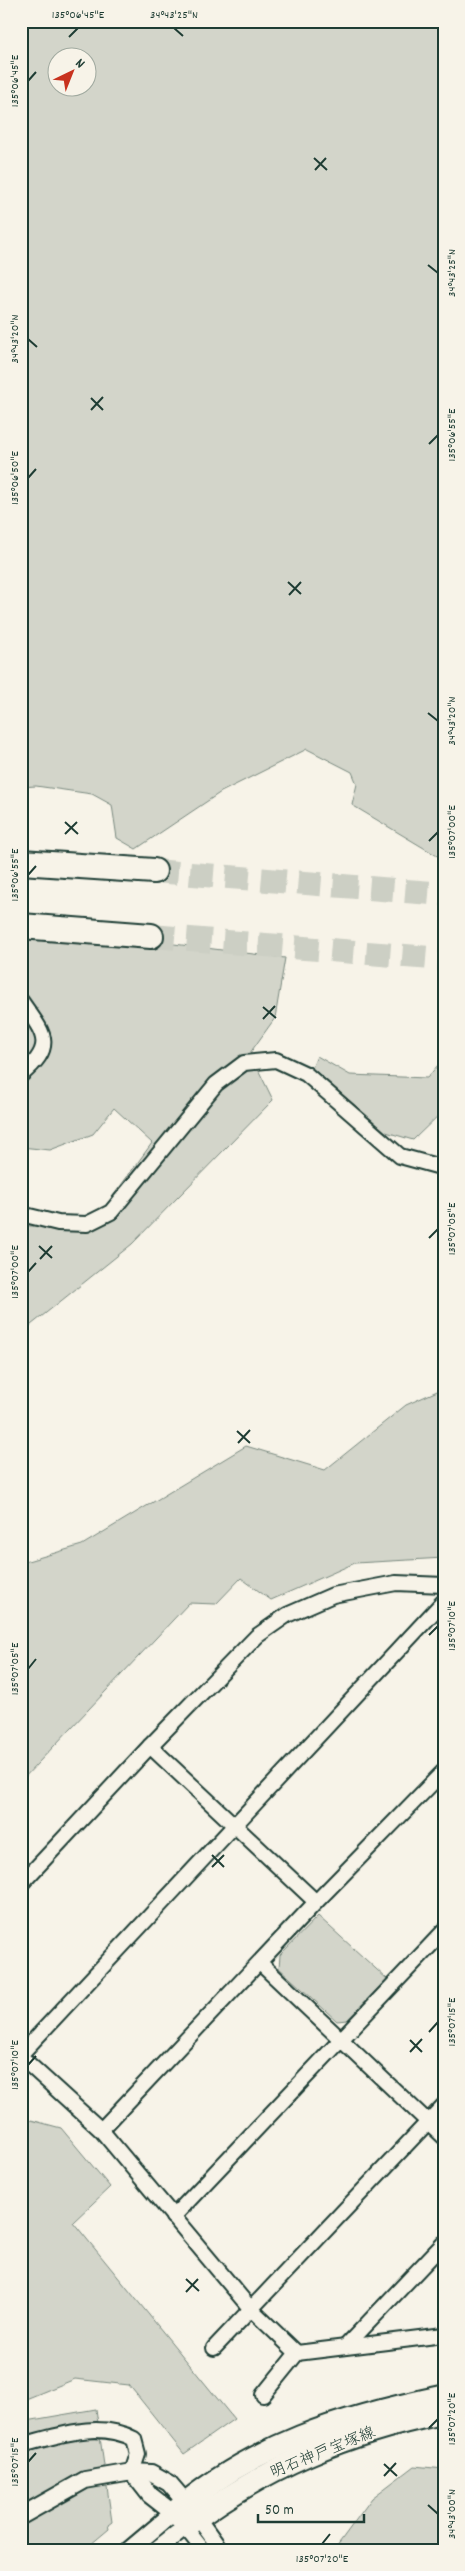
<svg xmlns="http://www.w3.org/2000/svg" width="465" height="2571" font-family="Dekko,'Klee One',sans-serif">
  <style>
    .green { fill: #d3d5ca; stroke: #79897f; fill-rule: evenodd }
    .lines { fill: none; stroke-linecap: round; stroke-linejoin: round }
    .motorway-tunnel { stroke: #cccfc4; stroke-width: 24; stroke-dasharray: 24 12; stroke-linecap: butt }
    .minor-casing { stroke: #1f3d34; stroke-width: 18 }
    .tertiary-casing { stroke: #1f3d34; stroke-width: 20 }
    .primary-casing { stroke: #1f3d34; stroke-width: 25 }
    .motorway-casing { stroke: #1f3d34; stroke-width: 28 }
    .minor { stroke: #f7f3e8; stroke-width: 14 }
    .tertiary { stroke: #f7f3e8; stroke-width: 16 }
    .primary { stroke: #f7f3e8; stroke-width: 21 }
    .motorway { stroke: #f7f3e8; stroke-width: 24 }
    .ticks { fill: none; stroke: #1f3d34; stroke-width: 2 }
    .labels { text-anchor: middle; stroke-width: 4; stroke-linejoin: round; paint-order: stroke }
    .street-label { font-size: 16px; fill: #1f3d34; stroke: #f7f3e8 }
    .neatline { fill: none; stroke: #1f3d34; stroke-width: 2 }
    .ticks-label { font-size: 12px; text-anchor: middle; fill: #1f3d34 }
  </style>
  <rect width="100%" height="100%" fill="#f7f3e8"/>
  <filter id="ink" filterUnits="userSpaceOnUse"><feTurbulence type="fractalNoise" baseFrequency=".02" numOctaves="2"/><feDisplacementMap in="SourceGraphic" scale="10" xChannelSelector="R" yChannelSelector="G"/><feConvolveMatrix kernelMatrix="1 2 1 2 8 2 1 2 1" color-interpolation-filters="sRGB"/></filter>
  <g filter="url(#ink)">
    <!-- green -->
    <g class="green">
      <path d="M21,21H444V860L352,805L357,784L352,772L307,749L221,792L136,849L117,838L112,805L92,794L36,786L21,787ZM58,58H88V88H58Z"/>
      <polygon points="21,934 158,942 285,958 275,1018 250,1053 273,1100 132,1244 21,1333 21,1226 91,1226 152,1143 114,1108 93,1134 50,1150 21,1147"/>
      <polygon points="317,1056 350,1075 427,1078 444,1058 444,1110 413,1140 386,1132 312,1068"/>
      <polygon points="444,1388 444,1558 355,1563 271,1600 241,1578 216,1604 189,1603 21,1781 21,1563 82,1545 246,1446 325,1470 406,1405"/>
      <polygon points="318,1916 387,1979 347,2020 337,2021 279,1968 280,1955"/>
      <polygon points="31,2120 61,2128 110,2187 73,2222 234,2419 184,2454 129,2385 75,2379 21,2401 21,2131"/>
      <polygon points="96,2409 112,2522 108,2525 109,2529 84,2550 21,2550 21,2422"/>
      <polygon points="414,2466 444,2469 444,2550 334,2550 372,2498"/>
    </g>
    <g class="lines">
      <!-- motorway-tunnel -->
      <g class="motorway-tunnel">
        <polyline points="154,871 444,894"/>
        <polyline points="151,936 444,959"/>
      </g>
      <!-- minor casing -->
      <g class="minor-casing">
        <g id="minor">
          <path d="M21,1001C44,1034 57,1045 21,1075"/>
          <polyline points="21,1214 58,1223 87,1224 111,1212 216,1084 244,1063 276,1060 306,1074 400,1156 444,1168"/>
          <polyline points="150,1746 316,1902"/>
          <polyline points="21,1884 150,1746 257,1636 287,1615 333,1595 396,1583 444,1585"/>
          <polyline points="260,1963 444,2137"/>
          <polyline points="21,2054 444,1601"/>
          <polyline points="21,2057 101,2130 250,2308 297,2353 444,2335"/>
          <polyline points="101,2130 316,1902 444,1771"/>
          <polyline points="173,2217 444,1931"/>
          <polyline points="346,2346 444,2243"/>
          <polyline points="214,2348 444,2105"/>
          <polyline points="263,2395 297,2353"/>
          <path d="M21,2445C58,2436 98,2420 134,2439L138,2454L132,2472"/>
          <polyline points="198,2518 221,2550"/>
          <polyline points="185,2527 203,2550"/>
        </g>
      </g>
      <!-- tertiary casing -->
      <g class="tertiary-casing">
        <g id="tertiary">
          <polyline points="132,2472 150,2495 173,2513 185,2527 156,2550"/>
          <polyline points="21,2516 85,2480 132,2472 151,2473 169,2483 193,2511"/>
          <polyline points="129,2550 173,2513"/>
        </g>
      </g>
      <!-- primary casing -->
      <g class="primary-casing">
        <g id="primary">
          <path d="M173,2513C253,2444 342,2417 444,2396"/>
          <path d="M185,2527C266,2466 344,2434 444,2413"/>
        </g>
      </g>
      <!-- motorway casing -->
      <g class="motorway-casing">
        <g id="motorway">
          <polyline points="21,862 154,871"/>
          <polyline points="21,926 151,936"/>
        </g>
      </g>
      <!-- minor -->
      <use href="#minor" class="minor"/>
      <!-- tertiary -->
      <use href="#tertiary" class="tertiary"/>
      <!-- primary -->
      <use href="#primary" class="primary"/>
      <!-- motorway -->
      <use href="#motorway" class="motorway"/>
    </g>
  </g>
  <!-- ticks -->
  <path class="ticks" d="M174,28L183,36M69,37L78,28M28,81L36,72M314,158L327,170M315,170L326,158M428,265L438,273M28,339L37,347M91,398L103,410M91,410L103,397M429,444L438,435M28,478L36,469M288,582L301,594M289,595L301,582M428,713L438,721M65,822L78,834M65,834L77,822M429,841L438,832M28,875L36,866M263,1007L276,1018M263,1019L275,1006M429,1238L438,1229M39,1246L52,1258M40,1259L52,1246M28,1272L36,1263M237,1431L250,1443M238,1443L250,1430M429,1635L438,1626M28,1669L36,1659M212,1855L224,1867M212,1867L224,1855M429,2032L438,2022M410,2040L422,2052M410,2052L422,2039M28,2065L36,2056M186,2279L199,2291M186,2292L198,2279M429,2428L438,2419M28,2462L36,2453M384,2464L397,2476M384,2476L396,2463M428,2505L438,2514M322,2544L330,2534"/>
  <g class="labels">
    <!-- street labels -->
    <g class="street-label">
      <text transform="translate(322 2451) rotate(-22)" y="6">明石神戸宝塚線</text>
    </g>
  </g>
  <!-- margin -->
  <rect width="465" height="2571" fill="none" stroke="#f7f3e8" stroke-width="55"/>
  <!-- north arrow -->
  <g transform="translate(72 72) rotate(43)"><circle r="24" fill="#f7f3e8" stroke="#a1aaa0"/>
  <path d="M0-4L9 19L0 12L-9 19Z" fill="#c8321e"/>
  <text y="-8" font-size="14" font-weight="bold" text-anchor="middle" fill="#1f3d34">N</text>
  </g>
  <!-- scale -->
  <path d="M258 2514v8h106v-8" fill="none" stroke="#1f3d34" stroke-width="2.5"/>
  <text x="265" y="2514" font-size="15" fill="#1f3d34" stroke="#f7f3e8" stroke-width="4" paint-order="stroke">50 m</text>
  <rect x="28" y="28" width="410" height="2516" class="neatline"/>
  <g class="ticks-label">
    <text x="78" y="18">135°06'45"E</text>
    <text x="174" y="18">34°43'25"N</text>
    <text transform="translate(14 81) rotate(-90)" y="4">135°06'45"E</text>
    <text transform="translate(451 273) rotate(-90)" y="4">34°43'25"N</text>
    <text transform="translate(14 339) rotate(-90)" y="4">34°43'20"N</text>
    <text transform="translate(451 435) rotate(-90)" y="4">135°06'55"E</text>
    <text transform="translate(14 478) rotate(-90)" y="4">135°06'50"E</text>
    <text transform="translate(451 721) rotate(-90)" y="4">34°43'20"N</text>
    <text transform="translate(451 832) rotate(-90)" y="4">135°07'00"E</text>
    <text transform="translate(14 875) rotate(-90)" y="4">135°06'55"E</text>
    <text transform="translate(451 1229) rotate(-90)" y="4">135°07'05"E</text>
    <text transform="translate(14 1272) rotate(-90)" y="4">135°07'00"E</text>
    <text transform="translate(451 1626) rotate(-90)" y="4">135°07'10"E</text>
    <text transform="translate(14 1669) rotate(-90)" y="4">135°07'05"E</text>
    <text transform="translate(451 2022) rotate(-90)" y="4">135°07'15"E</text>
    <text transform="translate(14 2065) rotate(-90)" y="4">135°07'10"E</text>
    <text transform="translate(451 2419) rotate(-90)" y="4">135°07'20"E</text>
    <text transform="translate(14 2462) rotate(-90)" y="4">135°07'15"E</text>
    <text transform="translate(451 2514) rotate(-90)" y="4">34°43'00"N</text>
    <text x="322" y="2562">135°07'20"E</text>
  </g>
</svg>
